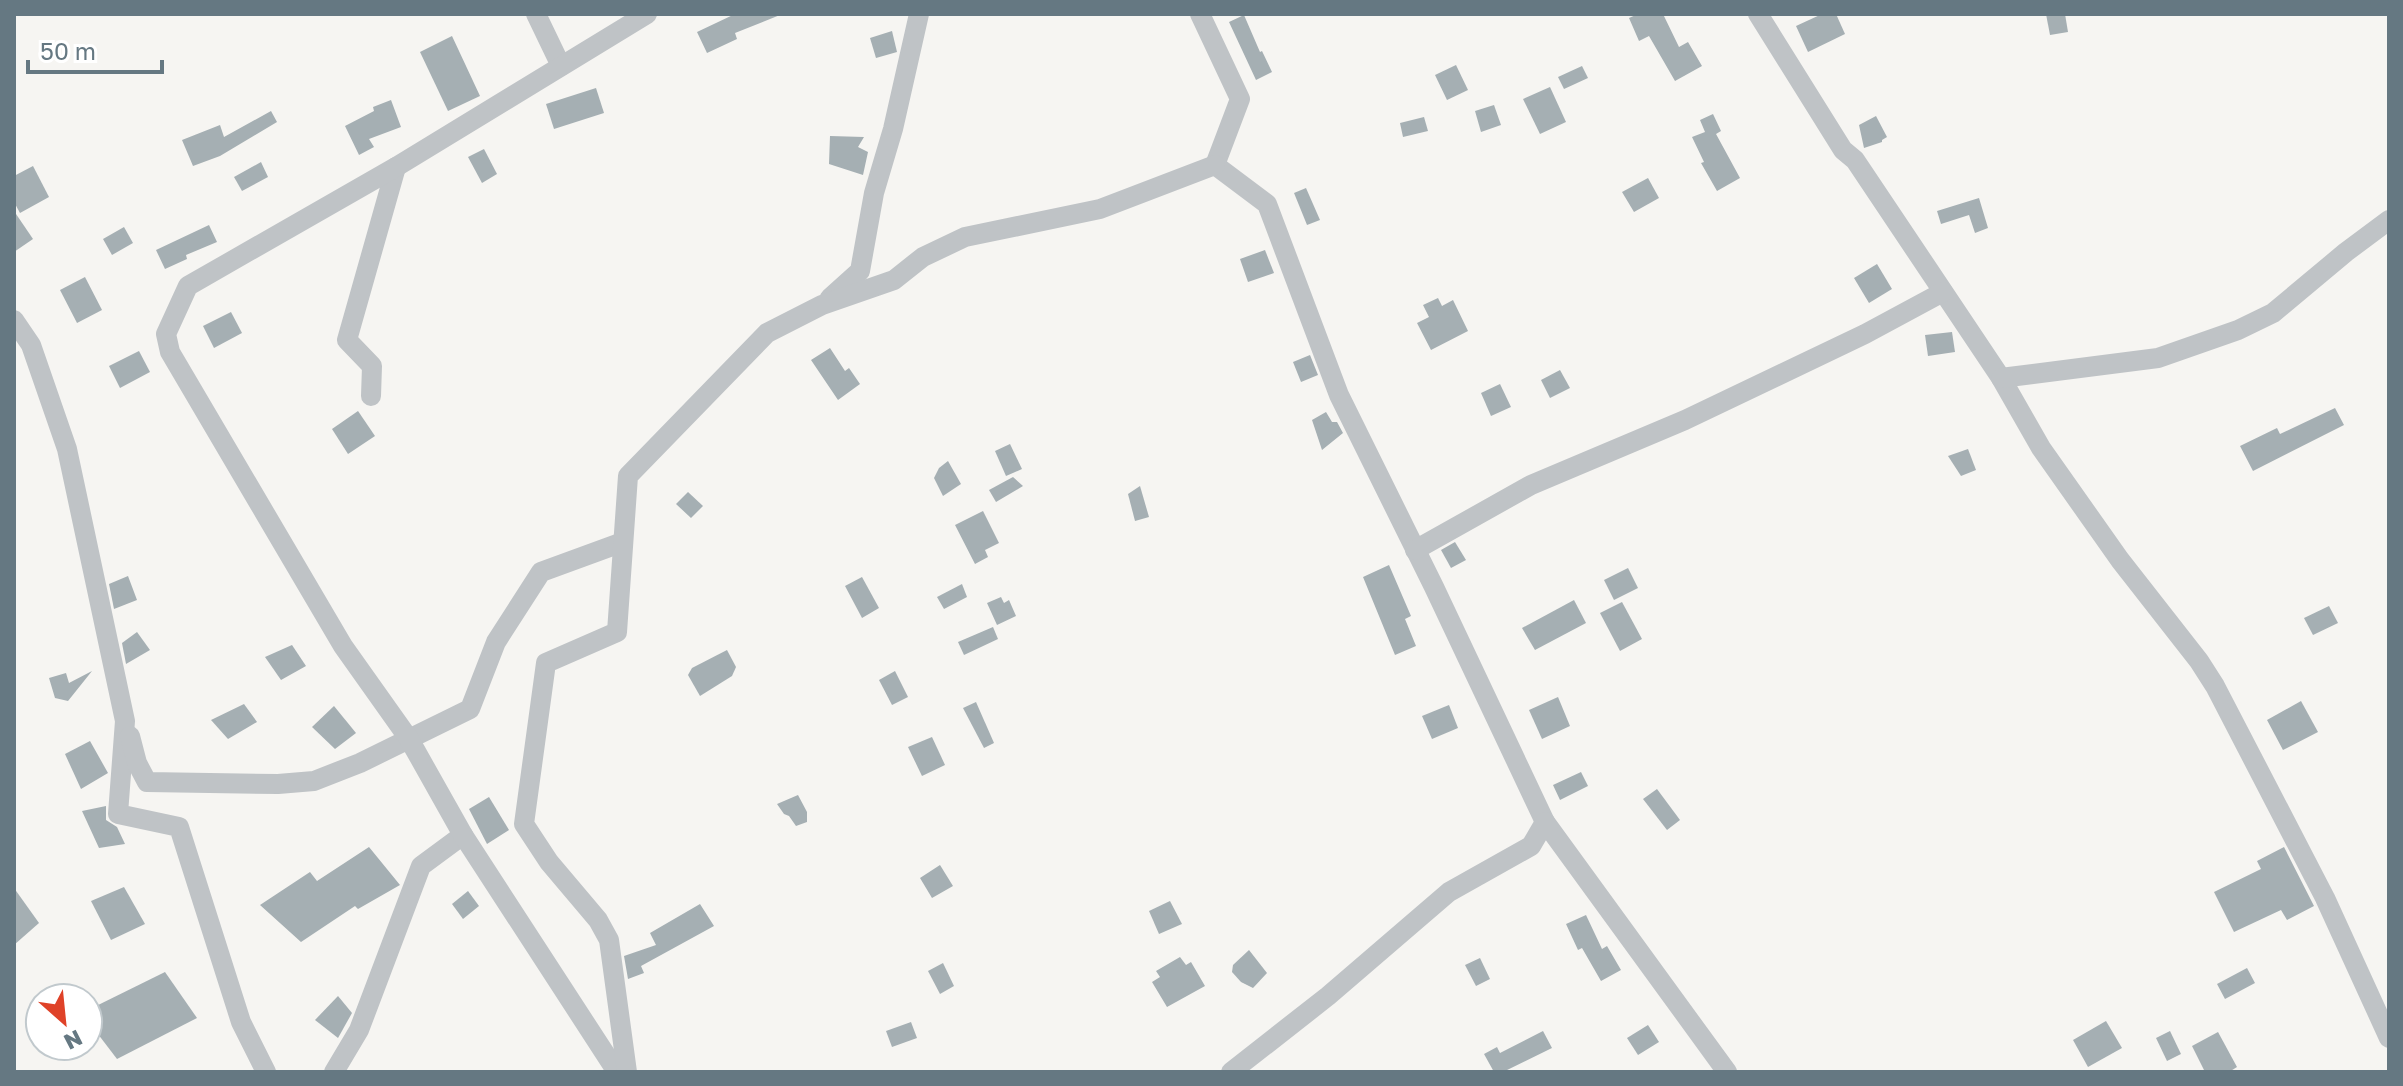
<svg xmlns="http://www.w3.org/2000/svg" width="2403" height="1086" font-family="'Golos Text',sans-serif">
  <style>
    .building { fill: #a5afb3 }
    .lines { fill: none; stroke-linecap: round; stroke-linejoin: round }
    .minor { stroke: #bfc3c6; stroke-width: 20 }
  </style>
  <rect width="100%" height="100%" fill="#f6f5f2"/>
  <!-- building -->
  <g class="building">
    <polygon points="735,14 780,15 735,33 737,39 707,53 697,32"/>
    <polygon points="1638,14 1663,14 1679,47 1688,42 1702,66 1675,81 1649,36 1639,41 1629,18"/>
    <polygon points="1822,14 1836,14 1845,34 1808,52 1796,26"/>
    <polygon points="2046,14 2065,14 2068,32 2050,35"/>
    <polygon points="1244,15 1260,52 1262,51 1272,72 1256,80 1229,22"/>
    <polygon points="892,31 897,52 876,58 870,38"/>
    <polygon points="452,36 480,96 448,111 420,52"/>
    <polygon points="1456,65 1468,90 1447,100 1435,75"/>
    <polygon points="1582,66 1588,78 1564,89 1558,77"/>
    <polygon points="1550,87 1566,122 1540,134 1523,99"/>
    <polygon points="596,88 604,113 554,129 546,104"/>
    <polygon points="391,100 401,127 369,139 374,147 359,155 345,126 374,111 373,107"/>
    <polygon points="1494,105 1501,125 1481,132 1475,111"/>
    <polygon points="271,111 277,122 220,156 193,166 182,140 220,125 224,137"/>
    <polygon points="1713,114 1721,131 1716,134 1740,178 1717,191 1701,163 1704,162 1692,137 1705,132 1700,120"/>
    <polygon points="1876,116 1887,137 1882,140 1882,142 1864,148 1859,125"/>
    <polygon points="1424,117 1428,131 1403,137 1400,123"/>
    <polygon points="830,136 864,137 858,147 868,152 863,175 829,164"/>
    <polygon points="484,149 497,174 482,183 468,157"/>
    <polygon points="261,162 268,177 242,191 234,177"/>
    <polygon points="33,166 49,197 20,213 14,202 14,176"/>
    <polygon points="1648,178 1659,198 1634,212 1622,192"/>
    <polygon points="1306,188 1320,220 1307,225 1294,193"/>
    <polygon points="1979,198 1988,228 1975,233 1969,215 1941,224 1937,211"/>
    <polygon points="14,211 33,239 14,252"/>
    <polygon points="209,225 217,242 186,255 187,259 165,269 156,250"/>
    <polygon points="124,227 133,243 112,255 103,239"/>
    <polygon points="1265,250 1274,273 1248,282 1240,259"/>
    <polygon points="1877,264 1892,289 1869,303 1854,278"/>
    <polygon points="85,277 102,310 77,323 60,290"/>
    <polygon points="1438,298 1442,306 1453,300 1468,331 1431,350 1417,323 1429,317 1423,305"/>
    <polygon points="231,312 242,333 214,348 203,326"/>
    <polygon points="1952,332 1955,352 1928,356 1925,335"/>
    <polygon points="830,348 845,371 849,368 860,384 838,400 811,360"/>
    <polygon points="139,351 150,372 120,388 109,366"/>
    <polygon points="1310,355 1318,375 1301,382 1293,362"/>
    <polygon points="1560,370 1570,388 1550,398 1541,380"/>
    <polygon points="1500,384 1511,407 1491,416 1481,393"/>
    <polygon points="2335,408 2344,425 2253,471 2240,446 2277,428 2280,434"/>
    <polygon points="358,411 375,436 348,454 332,429"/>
    <polygon points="1326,412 1332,422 1337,422 1343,433 1322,450 1312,420"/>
    <polygon points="1010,444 1022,469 1006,476 995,451"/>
    <polygon points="1968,449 1976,470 1961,476 1948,456"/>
    <polygon points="948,461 961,484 943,496 934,478 939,468"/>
    <polygon points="1013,477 1023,486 996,502 989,490"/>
    <polygon points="1140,486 1149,517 1135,521 1128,494"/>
    <polygon points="688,492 703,506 691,518 676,504"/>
    <polygon points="983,511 999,543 985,550 988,557 975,564 955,525"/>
    <polygon points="1455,542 1466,560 1451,568 1441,550"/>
    <polygon points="1389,565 1411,616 1405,619 1416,646 1395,655 1363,577"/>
    <polygon points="1628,568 1638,588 1614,600 1604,580"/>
    <polygon points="128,576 137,600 114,609 109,584"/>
    <polygon points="862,577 879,608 862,618 845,586"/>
    <polygon points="962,584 967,597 944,609 937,597"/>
    <polygon points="1001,597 1004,603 1009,600 1016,616 997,625 987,603"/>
    <polygon points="1574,600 1586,623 1535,650 1522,628"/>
    <polygon points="1622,602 1642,639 1620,651 1600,613"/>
    <polygon points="2329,606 2338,623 2313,635 2304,618"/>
    <polygon points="993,627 998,639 964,655 958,642"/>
    <polygon points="137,632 150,650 126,664 122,643"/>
    <polygon points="292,645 306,666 281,680 265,657"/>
    <polygon points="727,650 736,667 732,676 700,696 688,675 692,668"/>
    <polygon points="92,671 68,701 55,698 49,678 66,673 69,683"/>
    <polygon points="895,671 908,697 892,705 879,680"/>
    <polygon points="1558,697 1570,726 1542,739 1529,710"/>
    <polygon points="2301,701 2318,732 2283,750 2267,720"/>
    <polygon points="976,702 994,743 984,748 963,708"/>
    <polygon points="244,704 257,722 228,739 211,720"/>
    <polygon points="1449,705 1458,728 1432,739 1422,716"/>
    <polygon points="334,706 356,733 335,749 312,727"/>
    <polygon points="932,737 945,765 922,776 908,747"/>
    <polygon points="90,741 108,773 81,789 65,754"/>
    <polygon points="1581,772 1588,786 1560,800 1553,785"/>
    <polygon points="1657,789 1680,820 1667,830 1643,799"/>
    <polygon points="798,795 807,812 807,822 796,826 789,816 784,814 777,804"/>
    <polygon points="489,797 509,830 487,844 469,809"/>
    <polygon points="106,806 106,820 117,827 125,844 99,848 82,811"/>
    <polygon points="369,847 400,885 358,909 355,906 301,942 260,905 310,872 317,881"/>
    <polygon points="2284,847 2314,906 2287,920 2281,910 2234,932 2214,892 2261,869 2257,861"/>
    <polygon points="940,865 953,886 932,898 920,878"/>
    <polygon points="124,887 145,924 111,940 91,901"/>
    <polygon points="14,888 39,923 14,945"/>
    <polygon points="468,891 479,906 463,919 452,904"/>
    <polygon points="1170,901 1182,924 1159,934 1149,911"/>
    <polygon points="700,904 714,926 641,966 644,973 628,979 624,956 656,945 650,933"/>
    <polygon points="1586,915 1602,949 1607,946 1621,970 1601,981 1582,948 1578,950 1566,924"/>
    <polygon points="1249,950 1267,973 1253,988 1241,982 1232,972 1233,965"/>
    <polygon points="1180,957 1186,965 1191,962 1205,986 1167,1007 1152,982 1160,977 1156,971"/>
    <polygon points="1480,958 1490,979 1476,986 1465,965"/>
    <polygon points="943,963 954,986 940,994 928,971"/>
    <polygon points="2247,968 2255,983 2225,999 2217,984"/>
    <polygon points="165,972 197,1018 117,1059 88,1021 88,1010"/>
    <polygon points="338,996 352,1013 338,1038 315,1020"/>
    <polygon points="2106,1021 2122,1048 2088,1067 2073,1040"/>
    <polygon points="911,1022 917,1038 892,1047 886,1031"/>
    <polygon points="1648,1025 1659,1042 1638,1055 1627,1038"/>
    <polygon points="1543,1031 1552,1048 1503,1072 1494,1072 1484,1054 1497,1047 1500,1053"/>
    <polygon points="2170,1031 2181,1054 2167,1061 2156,1038"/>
    <polygon points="2218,1032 2237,1067 2229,1072 2205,1072 2192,1046"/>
  </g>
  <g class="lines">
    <!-- minor -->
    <g class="minor">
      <polyline points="536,14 561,66"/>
      <polyline points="1200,14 1240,99 1215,165 1267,204 1339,395 1434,587 1545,822"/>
      <polyline points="1758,14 1843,150 1855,160 2001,378 2041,448 2120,560 2199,661 2215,686 2325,898 2389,1038"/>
      <polyline points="830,298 860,271 874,193 893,129 919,14"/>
      <polyline points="14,320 31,345 67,449 125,721 118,814 179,827 241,1022 266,1072"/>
      <polyline points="2001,378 2158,358 2238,330 2273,313 2346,252 2389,220"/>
      <polyline points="371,396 372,366 347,340 396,167"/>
      <polyline points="1415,550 1531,485 1685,420 1865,334 1943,292"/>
      <polyline points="130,736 137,763 147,782 278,784 314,781 360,763 470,709 496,642 541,572 623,542"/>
      <polyline points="334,1072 359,1030 421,866 463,835"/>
      <polyline points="617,1072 463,835 409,739 343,646 170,352 166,334 188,286 396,167 647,14"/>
      <polyline points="627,1072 609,940 598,920 549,862 524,824 546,663 617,632 628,476 767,333 822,305 894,280 923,257 965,237 1100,209 1215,165"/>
      <polyline points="1231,1072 1328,996 1449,892 1531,846 1545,822 1727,1072"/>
    </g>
  </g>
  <!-- border -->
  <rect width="2403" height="1086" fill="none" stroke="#657882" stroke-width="32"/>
  <!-- north arrow -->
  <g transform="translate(64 1022) rotate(153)"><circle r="38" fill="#ffffff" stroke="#c1c9cd" stroke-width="2"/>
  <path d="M0-6L14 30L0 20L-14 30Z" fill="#df4228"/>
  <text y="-12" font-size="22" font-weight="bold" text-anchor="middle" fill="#657882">N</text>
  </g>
  <!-- scale -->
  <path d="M28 60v12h134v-12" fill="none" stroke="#657882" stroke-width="4"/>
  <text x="40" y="60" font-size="24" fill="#657882" stroke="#ffffff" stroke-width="6" paint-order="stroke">50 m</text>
</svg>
